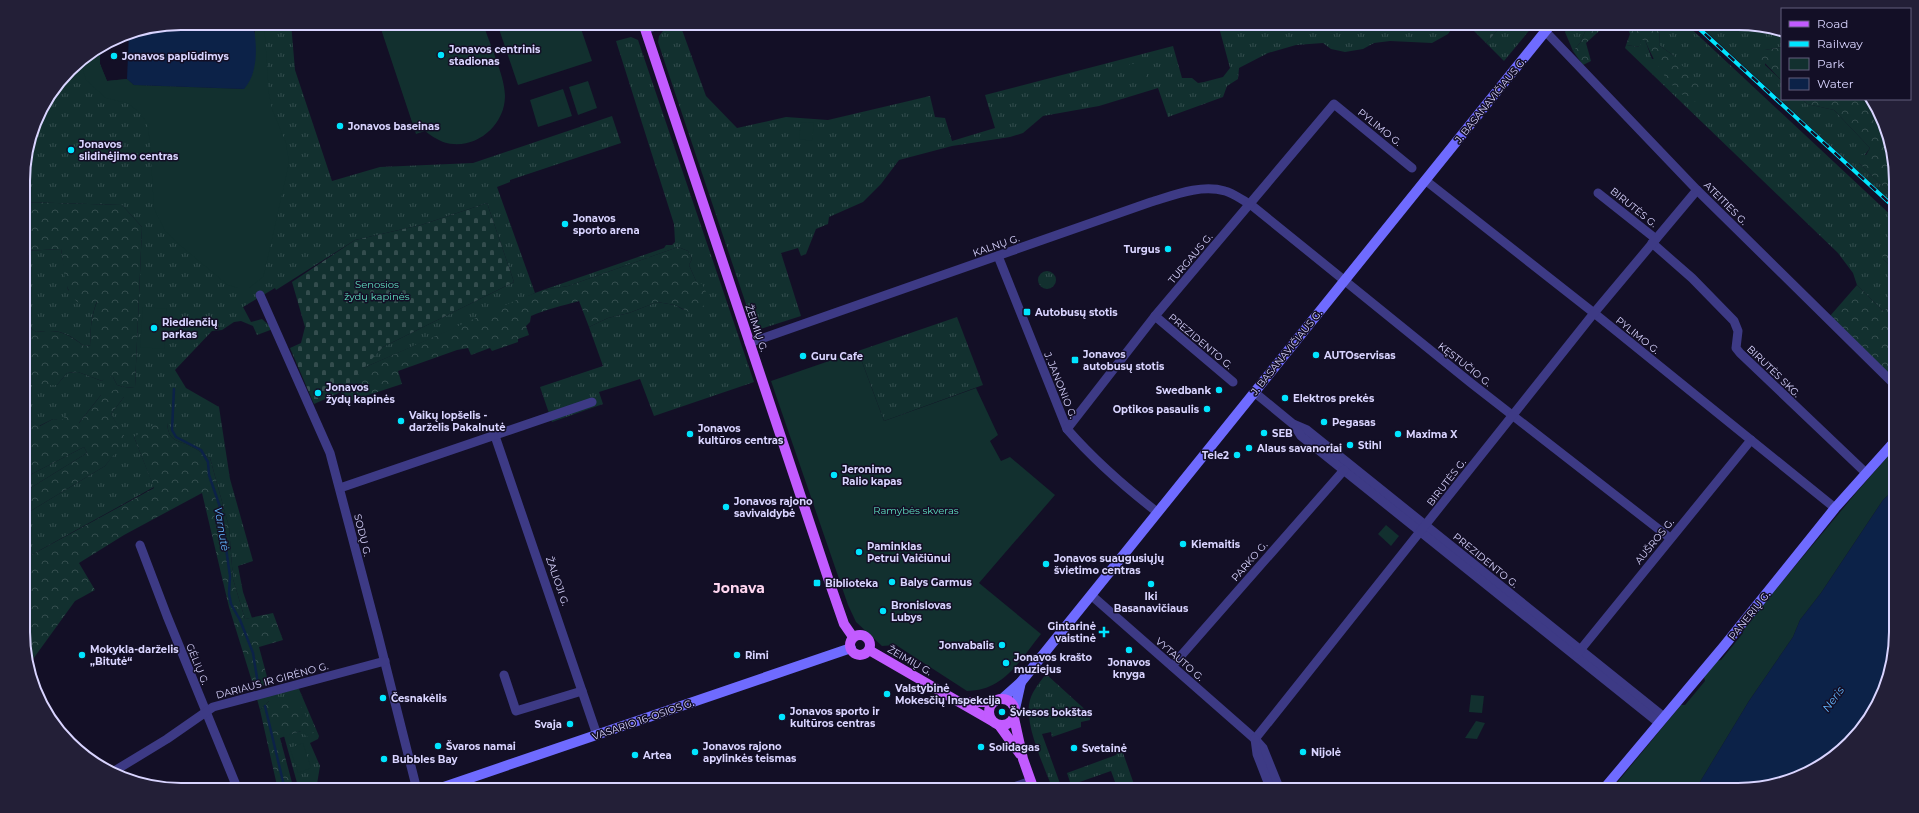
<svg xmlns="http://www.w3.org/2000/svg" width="1919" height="813" font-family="Montserrat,sans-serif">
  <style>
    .grass { fill: url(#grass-tufts) }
    .forest { fill: url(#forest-crowns) }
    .cemetery { fill: url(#cemetery-stones) }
    .park { fill: #12302f }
    .water { fill: #0c2248 }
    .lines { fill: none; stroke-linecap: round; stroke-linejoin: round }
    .stream { stroke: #0c2248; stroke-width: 2.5 }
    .street { stroke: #3d3a85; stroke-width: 9 }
    .secondary { stroke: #6f6bff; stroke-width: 10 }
    .primary { stroke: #c25bff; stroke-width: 10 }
    .rail-casing { stroke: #00e5ff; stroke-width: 4 }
    .rail { stroke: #130f26; stroke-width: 2.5; stroke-dasharray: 8; stroke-linecap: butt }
    .poi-dot { fill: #00e5ff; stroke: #130f26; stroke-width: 1.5 }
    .labels { text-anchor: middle; stroke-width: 3; stroke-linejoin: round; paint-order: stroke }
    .poi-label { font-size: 10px; font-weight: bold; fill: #d9d4ff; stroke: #130f26; text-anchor: start }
    .street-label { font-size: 10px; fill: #d9d4ff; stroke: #130f26 }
    .park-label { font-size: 10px; fill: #5fe0c0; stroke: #130f26 }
    .water-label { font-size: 11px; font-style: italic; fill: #62b6ff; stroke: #130f26 }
    .district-label { font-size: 14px; font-weight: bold; fill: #ffd6f0; stroke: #130f26 }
    .rim { fill: none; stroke: #d9d4ff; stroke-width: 2 }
  </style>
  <defs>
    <pattern id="grass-tufts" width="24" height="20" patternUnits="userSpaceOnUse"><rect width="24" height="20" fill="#12302f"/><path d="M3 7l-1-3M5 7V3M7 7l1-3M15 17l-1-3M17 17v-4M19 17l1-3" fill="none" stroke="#344d4e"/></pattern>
    <pattern id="forest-crowns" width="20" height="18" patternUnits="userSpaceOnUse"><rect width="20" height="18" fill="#12302f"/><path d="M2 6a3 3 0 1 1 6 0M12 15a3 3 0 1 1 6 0" fill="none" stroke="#344d4e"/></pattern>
    <pattern id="cemetery-stones" width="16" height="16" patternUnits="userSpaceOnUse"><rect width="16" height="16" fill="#12302f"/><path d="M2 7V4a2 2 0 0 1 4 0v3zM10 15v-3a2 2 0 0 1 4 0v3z" fill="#344d4e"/></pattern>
  </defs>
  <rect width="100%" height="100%" fill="#130f26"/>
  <!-- grass -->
  <g class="grass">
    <path d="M253,23H291L295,70L332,181L380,167L473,163L612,116L621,143L510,180V182L497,187L535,293L361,369L383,347L514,282L487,203L421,225L355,240L276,290L275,288L243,307L251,322L262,319L273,329L257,335L253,326L241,321L234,322L222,330L212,331L175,370L186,388L219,407L230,479L253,561L238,566L243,592L252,618L245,619L233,579L229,527L210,458C203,454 197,449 190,446C176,439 169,442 167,423L134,437L154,487L24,559V515L105,466L125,439L111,414L124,397L101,395L78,424L53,419L39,426L24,417V385H57L67,373L78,372L102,381L106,375L113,377L117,385C123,387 128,388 135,387L142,227L122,205L23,202V170L39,111L77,62L100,48V64L107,81L127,79L134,85L244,89L255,31Z"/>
    <polygon points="1251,23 1456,23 1448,34 1432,43 1390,41 1374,43 1363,49 1345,52 1331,49 1323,43 1296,45 1268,53 1239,68 1238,79 1227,86 1223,97 1168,117 1158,88 1099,106 1043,116 1023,133 1010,137 952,146 899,160 881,184 863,202 829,217 828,224 816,229 806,254 801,256 798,248 781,253 801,316 757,330 754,328 658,42 659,36 663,31 681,27 706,96 737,128 786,117 828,120 930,96 935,117 945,118 952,141 995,128 985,95 1173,46 1182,78 1192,78 1198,83 1204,82 1223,77 1230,68 1220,31"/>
    <polygon points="1504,23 1530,23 1533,26 1504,61 1486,43"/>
    <polygon points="1570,23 1589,23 1580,43 1573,51 1565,32"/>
    <polygon points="1654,23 1685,23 1895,219 1895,252 1892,249 1883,259 1895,270 1895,304 1883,311 1857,285 1853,273 1838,253 1625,48 1626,45 1639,47 1641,39 1645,40 1652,59 1674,56 1659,45 1660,27"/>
    <polygon points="1697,23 1738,23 1782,32 1782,47 1765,50 1765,65 1782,81 1782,99 1802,99 1807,104 1834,110 1870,148 1859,163 1895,198 1895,205"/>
    <polygon points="631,37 638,40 754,382 654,416 640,379 599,392 603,404 552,422 540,387 603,366 589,327 608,318 629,313 657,302 675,305 684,310 696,281 689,265 692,259 688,251 678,247 568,286 543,290 664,248 666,245 672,245 675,242 674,224 616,41"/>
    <path d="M1862,99H1870C1880,108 1885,122 1888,135L1874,121Z"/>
    <path d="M61,249L68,290L97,301C91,317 90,329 91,345L84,346C67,332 58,329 36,332L24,323V251Z"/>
    <circle cx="1047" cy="280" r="9"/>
    <polygon points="957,317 983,385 884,421 858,351"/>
    <polygon points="84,447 87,453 24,492 24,478"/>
    <path d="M1046,674L1090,714V720L1081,722V727L1052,737L1051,732L1042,734L1062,789L1053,790C1045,768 1023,723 1030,700C1033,690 1040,682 1046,674Z"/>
    <polygon points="295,688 299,689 319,736 318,739 310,743 320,766 316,790 299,790 284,736 301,731 314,732 269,701 260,710 257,699"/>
    <polygon points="1122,750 1136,790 1118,790 1111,771 1071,785 1067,773 1116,755 1118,751"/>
  </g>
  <!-- forest -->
  <g class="forest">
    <polygon points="1589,23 1608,23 1586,43 1591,61 1583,65 1573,51 1580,43"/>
    <path d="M1625,23H1654L1660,27L1659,45L1674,56L1702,89L1700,100L1693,102C1670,88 1655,65 1645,40H1641L1640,47L1626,45L1630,34Z"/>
    <polygon points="1782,47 1782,81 1760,58 1765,50"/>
    <polygon points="1802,99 1862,99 1874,121 1888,135 1895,160 1895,198 1859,163 1860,155 1866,155 1870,148 1834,110 1807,104"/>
    <path d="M23,202L122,205L142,227L135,387C128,388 123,387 117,385L113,377L107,376L102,381L78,372L67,373L57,385H24V323L36,332C58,329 66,332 84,346L91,345C90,329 91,317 97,302L82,305C62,293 65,270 61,249L24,251Z"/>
    <path d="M678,247L688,251L692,259L689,265L696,281L702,284L707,294V303L693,314L675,305L657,302L629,313L608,318L589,327L579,301C562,306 547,309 531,316L530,322L526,326L529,335L518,339V342L492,351L490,348L471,355L468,348L457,350L398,371L402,384L344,403L341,392L361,369L519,299L543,290L568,286Z"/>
    <polygon points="1886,249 1892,249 1895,252 1895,270 1883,259 1882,253"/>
    <polygon points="1857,285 1883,311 1895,304 1895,381 1830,316"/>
    <polygon points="117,389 123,391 124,397 111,414 126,439 105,466 24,515 24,492 87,453 84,447 24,478 24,417 40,426 53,419 62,420 68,413 74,415 79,423 101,395"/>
    <path d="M161,420L167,423C169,442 176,439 190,446C197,449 203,454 210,458L229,527L233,579L245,619L273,613L283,640L259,647L269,684L254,688L229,607L202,493L124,535L79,563L95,590L75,601L28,666L24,653V559L154,488L134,437Z"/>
    <polygon points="269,701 299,702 314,732 307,737 301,731 280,738 294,790 278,790 260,710"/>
  </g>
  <!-- cemetery -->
  <g class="cemetery">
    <polygon points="1466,23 1504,23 1486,43"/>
    <polygon points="487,203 514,282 383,347 341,392 314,404 290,348 301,343 305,327 292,282 355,240 421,225"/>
  </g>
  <!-- park -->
  <g class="park">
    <polygon points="253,23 264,23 269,94 272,109 286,143 289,163 265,270 263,277 249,288 238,288 228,285 182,247 165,231 154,208 150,143 148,128 145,120 138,111 127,103 106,98 98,91 86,80 80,60 100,48 100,64 107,81 127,79 134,85 244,89 255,31"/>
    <path d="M379,23H483C489,43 505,76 505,96C505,127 473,152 443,142C436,139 430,135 425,131L416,134Z"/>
    <polygon points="497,23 579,23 592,61 518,85"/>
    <rect x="1130" y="64" width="16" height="14"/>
    <polygon points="588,81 597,108 578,115 569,87"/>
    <polygon points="563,89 572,116 538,127 530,100"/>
    <polygon points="801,122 814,123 812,141 799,139"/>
    <polygon points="143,307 167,309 164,349 140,347"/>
    <path d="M858,351L884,421L976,388L998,435L990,441L1001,461L1010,457L1055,495L979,583L1041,634C1020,660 1004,691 967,691L896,645L882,646L856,622L848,605L771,381Z"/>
    <polygon points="1895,448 1896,488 1883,500 1821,593 1800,620 1793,637 1749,701 1700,782 1688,790 1611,790 1681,705 1685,705 1705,681 1704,677 1717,661 1721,660 1743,633 1743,629 1855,494"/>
    <polygon points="1386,525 1399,536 1391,546 1378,534"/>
    <polygon points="1471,695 1484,696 1482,713 1469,712"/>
    <polygon points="1476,721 1485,723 1477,739 1465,738"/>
    <polygon points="303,743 311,768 298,773 290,748"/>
  </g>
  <!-- water -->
  <g class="water">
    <path d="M181,23H253C257,44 259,72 244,89L134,85L127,79L129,33Z"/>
    <polygon points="1896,488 1896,633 1884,692 1863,729 1826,763 1789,782 1748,790 1688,790 1700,782 1749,701 1793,637 1800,620 1821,593 1883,500"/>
  </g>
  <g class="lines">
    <!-- stream -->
    <g class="stream">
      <polyline points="174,389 172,430 176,437 201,450 208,462 209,475 220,507 230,576 229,594 231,604 240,620 253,653 258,684"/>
      <polyline points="265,706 285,790"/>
    </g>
    <!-- street -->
    <g class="street">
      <polyline points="645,29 667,23"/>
      <polyline points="1546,32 1697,190 1895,385"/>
      <polyline points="1425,180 1594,313 1835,508"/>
      <polyline points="1598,193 1656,239"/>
      <polyline points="1652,243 1692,278 1734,321 1738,331 1736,348 1740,353 1866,473"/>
      <path d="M998,256L1067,429C1094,460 1125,487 1157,512"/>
      <polyline points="260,295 330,453 378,635 417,790"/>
      <polyline points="1155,316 1233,382"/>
      <path d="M749,343L1151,202C1174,195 1201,184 1225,191C1233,193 1242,200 1250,204L1471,383L1670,538"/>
      <polyline points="1254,392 1293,424 1307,430 1664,717"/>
      <polyline points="1294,425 1301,436 1659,723"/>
      <polyline points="1067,429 1155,316 1334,104 1412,168"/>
      <polyline points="495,436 597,735"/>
      <polyline points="340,488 592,402"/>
      <polyline points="140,545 167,616 238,790"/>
      <polyline points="1091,595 1255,739 1263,748 1280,790"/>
      <polyline points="1577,654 1751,440"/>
      <polyline points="1172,666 1344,470"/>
      <polyline points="504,675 516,711 582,691"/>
      <polyline points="1255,739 1594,313 1697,190"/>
      <polyline points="1255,739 1257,754 1271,790"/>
      <polyline points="111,773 167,739 213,707 385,661"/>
      <polyline points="1005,790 1031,781"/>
    </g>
    <!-- secondary -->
    <g class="secondary">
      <polyline points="1002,699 1021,682 1552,23"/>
      <polyline points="1015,709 1021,682"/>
      <polyline points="435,790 851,648"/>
      <polyline points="1603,790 1724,646 1835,508 1895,441"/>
    </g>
    <!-- primary -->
    <g class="primary">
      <polyline points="643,23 828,578 844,624 853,637"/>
      <circle cx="860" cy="645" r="10"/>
      <polyline points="869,650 992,721"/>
      <circle cx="1002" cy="712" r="13"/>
      <polyline points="961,702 994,702"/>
      <polyline points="1014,718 1023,759 1034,790"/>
      <polyline points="999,725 1020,754"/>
    </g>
    <!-- rail casing -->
    <g class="rail-casing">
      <polyline id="rail" points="1693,23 1895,208"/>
    </g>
    <!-- rail -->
    <use href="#rail" class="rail"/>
  </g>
  <!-- markers -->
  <g class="poi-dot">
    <circle cx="441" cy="55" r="4"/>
    <circle cx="114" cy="56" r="4"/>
    <circle cx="340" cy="126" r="4"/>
    <circle cx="71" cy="150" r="4"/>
    <circle cx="565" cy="224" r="4"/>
    <circle cx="1168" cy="249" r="4"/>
    <rect x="1023" y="308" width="8" height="8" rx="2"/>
    <circle cx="154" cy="328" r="4"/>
    <circle cx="1316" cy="355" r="4"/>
    <circle cx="803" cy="356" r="4"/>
    <rect x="1071" y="356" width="8" height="8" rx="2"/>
    <circle cx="1219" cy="390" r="4"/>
    <circle cx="318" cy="393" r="4"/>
    <circle cx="1285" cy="398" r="4"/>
    <circle cx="1207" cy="409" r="4"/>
    <circle cx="401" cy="421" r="4"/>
    <circle cx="1324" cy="422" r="4"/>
    <circle cx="1264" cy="433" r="4"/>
    <circle cx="690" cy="434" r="4"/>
    <circle cx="1398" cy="434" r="4"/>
    <circle cx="1350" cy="445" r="4"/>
    <circle cx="1249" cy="448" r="4"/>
    <circle cx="1237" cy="455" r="4"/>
    <circle cx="834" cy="475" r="4"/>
    <circle cx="726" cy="507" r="4"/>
    <circle cx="1183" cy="544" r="4"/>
    <circle cx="859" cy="552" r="4"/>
    <circle cx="1046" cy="564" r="4"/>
    <circle cx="892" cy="582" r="4"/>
    <rect x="813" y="579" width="8" height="8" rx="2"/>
    <circle cx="1151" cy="584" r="4"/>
    <circle cx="883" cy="611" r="4"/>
    <path d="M1102 626h4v4h4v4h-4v4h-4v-4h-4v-4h4z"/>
    <circle cx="1002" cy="645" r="4"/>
    <circle cx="1129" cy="650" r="4"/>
    <circle cx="82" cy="655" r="4"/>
    <circle cx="737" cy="655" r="4"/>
    <circle cx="1006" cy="663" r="4"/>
    <circle cx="887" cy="694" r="4"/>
    <circle cx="383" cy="698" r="4"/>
    <circle cx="1002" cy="712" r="4"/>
    <circle cx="782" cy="717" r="4"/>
    <circle cx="570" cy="724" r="4"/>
    <circle cx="438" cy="746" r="4"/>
    <circle cx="981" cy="747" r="4"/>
    <circle cx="1074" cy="748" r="4"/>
    <circle cx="695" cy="752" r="4"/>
    <circle cx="1303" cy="752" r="4"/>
    <circle cx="635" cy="755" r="4"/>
    <circle cx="384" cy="759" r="4"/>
  </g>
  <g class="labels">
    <!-- poi labels -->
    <g class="poi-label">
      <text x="449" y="53">Jonavos centrinis<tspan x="449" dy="12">stadionas</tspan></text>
      <text x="122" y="60">Jonavos paplūdimys</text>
      <text x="348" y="130">Jonavos baseinas</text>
      <text x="79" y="148">Jonavos<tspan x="79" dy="12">slidinėjimo centras</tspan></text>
      <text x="573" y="222">Jonavos<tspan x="573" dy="12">sporto arena</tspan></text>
      <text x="1160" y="253" text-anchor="end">Turgus</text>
      <text x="1035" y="316">Autobusų stotis</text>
      <text x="162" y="326">Riedlenčių<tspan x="162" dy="12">parkas</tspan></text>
      <text x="1083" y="358">Jonavos<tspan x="1083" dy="12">autobusų stotis</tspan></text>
      <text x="1324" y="359">AUTOservisas</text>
      <text x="811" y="360">Guru Cafe</text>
      <text x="326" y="391">Jonavos<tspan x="326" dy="12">žydų kapinės</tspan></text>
      <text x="1211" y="394" text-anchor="end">Swedbank</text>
      <text x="1293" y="402">Elektros prekės</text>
      <text x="1199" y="413" text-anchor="end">Optikos pasaulis</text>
      <text x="409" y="419">Vaikų lopšelis -<tspan x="409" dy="12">darželis Pakalnutė</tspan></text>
      <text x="1332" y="426">Pegasas</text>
      <text x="698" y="432">Jonavos<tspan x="698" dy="12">kultūros centras</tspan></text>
      <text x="1272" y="437">SEB</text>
      <text x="1406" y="438">Maxima X</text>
      <text x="1358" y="449">Stihl</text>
      <text x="1257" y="452">Alaus savanoriai</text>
      <text x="1229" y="459" text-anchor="end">Tele2</text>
      <text x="842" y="473">Jeronimo<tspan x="842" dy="12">Ralio kapas</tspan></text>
      <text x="734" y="505">Jonavos rajono<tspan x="734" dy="12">savivaldybė</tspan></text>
      <text x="1191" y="548">Kiemaitis</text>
      <text x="867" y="550">Paminklas<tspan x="867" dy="12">Petrui Vaičiūnui</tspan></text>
      <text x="1054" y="562">Jonavos suaugusiųjų<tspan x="1054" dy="12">švietimo centras</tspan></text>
      <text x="900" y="586">Balys Garmus</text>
      <text x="825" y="587">Biblioteka</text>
      <text x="1151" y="600" text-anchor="middle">Iki<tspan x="1151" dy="12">Basanavičiaus</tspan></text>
      <text x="891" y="609">Bronislovas<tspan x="891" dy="12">Lubys</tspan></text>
      <text x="1096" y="630" text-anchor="end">Gintarinė<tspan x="1096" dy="12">vaistinė</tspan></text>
      <text x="994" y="649" text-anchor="end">Jonvabalis</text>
      <text x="90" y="653">Mokykla-darželis<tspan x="90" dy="12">„Bitutė“</tspan></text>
      <text x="745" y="659">Rimi</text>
      <text x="1014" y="661">Jonavos krašto<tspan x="1014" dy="12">muziejus</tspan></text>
      <text x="1129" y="666" text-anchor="middle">Jonavos<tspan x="1129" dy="12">knyga</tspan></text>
      <text x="895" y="692">Valstybinė<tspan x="895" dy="12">Mokesčių Inspekcija</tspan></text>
      <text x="391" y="702">Česnakėlis</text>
      <text x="790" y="715">Jonavos sporto ir<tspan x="790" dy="12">kultūros centras</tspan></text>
      <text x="1010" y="716">Šviesos bokštas</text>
      <text x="562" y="728" text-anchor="end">Svaja</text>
      <text x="446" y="750">Švaros namai</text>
      <text x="703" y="750">Jonavos rajono<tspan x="703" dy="12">apylinkės teismas</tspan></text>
      <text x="989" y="751">Solidagas</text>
      <text x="1082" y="752">Svetainė</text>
      <text x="1311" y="756">Nijolė</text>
      <text x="643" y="759">Artea</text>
      <text x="392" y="763">Bubbles Bay</text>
    </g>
    <!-- street labels -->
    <g class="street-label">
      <text transform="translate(1490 100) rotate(-51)" y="4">J. BASANAVIČIAUS G.</text>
      <text transform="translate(1380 127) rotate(39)" y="4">PYLIMO G.</text>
      <text transform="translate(1726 203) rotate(45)" y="4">ATEITIES G.</text>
      <text transform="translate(1634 207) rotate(39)" y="4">BIRUTĖS G.</text>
      <text transform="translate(996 245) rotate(-19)" y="4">KALNŲ G.</text>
      <text transform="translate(1190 258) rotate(-50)" y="4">TURGAUS G.</text>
      <text transform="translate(757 328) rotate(71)" y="4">ŽEIMIŲ G.</text>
      <text transform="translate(1638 335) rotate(39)" y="4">PYLIMO G.</text>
      <text transform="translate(1201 341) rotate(40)" y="4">PREZIDENTO G.</text>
      <text transform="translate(1286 352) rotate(-51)" y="4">J. BASANAVIČIAUS G.</text>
      <text transform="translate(1465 364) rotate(38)" y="4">KĘSTUČIO G.</text>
      <text transform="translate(1774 371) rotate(44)" y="4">BIRUTĖS SKG.</text>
      <text transform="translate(1061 385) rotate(68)" y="4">J. JANONIO G.</text>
      <text transform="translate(1446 482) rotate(-52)" y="4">BIRUTĖS G.</text>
      <text transform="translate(363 535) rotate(76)" y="4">SODŲ G.</text>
      <text transform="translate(1654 541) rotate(-51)" y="4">AUŠROS G.</text>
      <text transform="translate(1486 560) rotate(39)" y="4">PREZIDENTO G.</text>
      <text transform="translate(1249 561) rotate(-49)" y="4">PARKO G.</text>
      <text transform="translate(558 581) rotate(71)" y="4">ŽALIOJI G.</text>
      <text transform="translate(1749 615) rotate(-51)" y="4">PANERIŲ G.</text>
      <text transform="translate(1180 659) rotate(41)" y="4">VYTAUTO G.</text>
      <text transform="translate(910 660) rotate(30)" y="4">ŽEIMIŲ G.</text>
      <text transform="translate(198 664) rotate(68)" y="4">GĖLIŲ G.</text>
      <text transform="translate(272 680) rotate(-15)" y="4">DARIAUS IR GIRĖNO G.</text>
      <text transform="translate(643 719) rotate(-19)" y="4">VASARIO 16-OSIOS G.</text>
    </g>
    <!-- park labels -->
    <g class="park-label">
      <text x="377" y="288">Senosios<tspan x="377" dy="12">žydų kapinės</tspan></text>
      <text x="916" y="514">Ramybės skveras</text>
    </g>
    <!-- water labels -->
    <g class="water-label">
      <text transform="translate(222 529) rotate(80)" y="4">Varnutė</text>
      <text transform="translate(1833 699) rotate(-54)" y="4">Neris</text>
    </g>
    <!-- district labels -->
    <g class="district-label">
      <text x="739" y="593">Jonava</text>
    </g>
  </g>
  <!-- crop -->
  <path d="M0 0H1919V813H0ZM181 30H1738A151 151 0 0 1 1889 181V632A151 151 0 0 1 1738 783H181A151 151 0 0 1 30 632V181A151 151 0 0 1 181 30Z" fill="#231f37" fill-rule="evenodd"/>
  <path class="rim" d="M181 30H1738A151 151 0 0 1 1889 181V632A151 151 0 0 1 1738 783H181A151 151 0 0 1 30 632V181A151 151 0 0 1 181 30Z"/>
  <!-- legend -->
  <rect x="1781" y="8" width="130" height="92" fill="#130f26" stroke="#625e7d"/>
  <rect x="1789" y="21" width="20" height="6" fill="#c25bff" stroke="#625e7d"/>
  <text x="1817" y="28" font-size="12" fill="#d9d4ff">Road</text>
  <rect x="1789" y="41" width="20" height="6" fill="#00e5ff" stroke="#625e7d"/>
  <text x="1817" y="48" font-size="12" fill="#d9d4ff">Railway</text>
  <rect x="1789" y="58" width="20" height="12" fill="#12302f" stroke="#625e7d"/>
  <text x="1817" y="68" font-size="12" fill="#d9d4ff">Park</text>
  <rect x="1789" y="78" width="20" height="12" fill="#0c2248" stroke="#625e7d"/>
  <text x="1817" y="88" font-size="12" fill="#d9d4ff">Water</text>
</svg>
